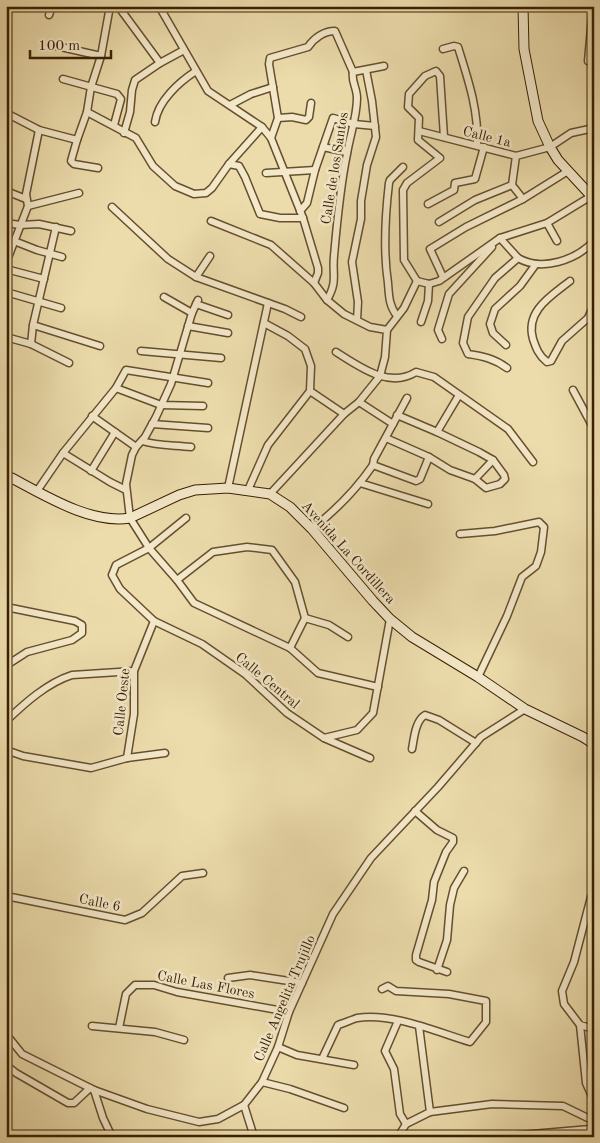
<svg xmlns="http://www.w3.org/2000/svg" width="600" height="1143" font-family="'Old Standard TT',serif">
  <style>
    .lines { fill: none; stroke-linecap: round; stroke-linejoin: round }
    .street-casing { stroke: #664f2d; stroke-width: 9 }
    .secondary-casing { stroke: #392003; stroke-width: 11 }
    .street { stroke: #f3e8c9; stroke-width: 6 }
    .secondary { stroke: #f3e8c9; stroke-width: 9 }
    .labels { text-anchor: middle; stroke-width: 5; stroke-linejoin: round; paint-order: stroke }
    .street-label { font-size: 14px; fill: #392003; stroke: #f3e8c9 }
  </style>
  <rect width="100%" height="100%" fill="#ecdcac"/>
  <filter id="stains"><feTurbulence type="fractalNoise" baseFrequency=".004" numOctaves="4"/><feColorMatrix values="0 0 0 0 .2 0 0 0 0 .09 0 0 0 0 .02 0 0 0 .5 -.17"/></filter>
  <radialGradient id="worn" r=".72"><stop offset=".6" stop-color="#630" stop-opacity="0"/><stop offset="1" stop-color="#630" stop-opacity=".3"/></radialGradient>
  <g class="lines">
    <!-- street casing -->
    <g class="street-casing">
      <g id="street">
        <polyline points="118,6 160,63"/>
        <polyline points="159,6 208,91 262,127 271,138 303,218 318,268 318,273 314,283"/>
        <polyline points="49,15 52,6"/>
        <polyline points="52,45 101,56"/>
        <path d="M443,49L454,46L458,47C468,79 479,111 477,145"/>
        <polyline points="588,61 593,6"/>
        <polyline points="63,79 117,94 121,99 114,125"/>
        <polyline points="230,105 251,94 273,87"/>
        <polyline points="87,112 136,138 153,166 175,186 194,194 206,193 212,188 229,164 262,127"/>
        <polyline points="6,113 39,130 77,140 87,112 91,87 101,56 110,6"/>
        <polyline points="278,118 292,117 306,120 309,117 311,103"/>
        <path d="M155,122C158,101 179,82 196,71"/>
        <polyline points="419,131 516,156 550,147 571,133 594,128"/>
        <polyline points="124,133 130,112 132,90 135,80 160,63 184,50"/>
        <polyline points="444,137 440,76 436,71 425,76 409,94 408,107 419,118 418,140 440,158 407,183 403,190 404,260 417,281 429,284 439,281 500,238 547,223 593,195"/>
        <path d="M271,138L278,118L269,64L270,58L308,47C314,38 324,31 335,31L353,72"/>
        <polyline points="77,140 71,161 74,164 98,168"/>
        <polyline points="323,147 347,152"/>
        <polyline points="516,156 512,185 523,199"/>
        <polyline points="229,164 239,166 245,177 260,214 280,218 303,218"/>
        <polyline points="266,173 315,170"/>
        <polyline points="6,191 26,199"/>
        <polyline points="428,204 454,190 455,183 475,179 484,147"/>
        <polyline points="28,206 79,193"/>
        <polyline points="112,207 168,259 196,277 210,256"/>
        <polyline points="300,211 307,203 315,170 333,118 354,124 375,126"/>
        <polyline points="211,221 271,245 314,283 327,300 344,314 370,327 387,330 385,357 380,376 359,402 344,414 270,494"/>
        <polyline points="439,222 475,200 512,185"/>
        <polyline points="6,223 20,225 39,224 71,231"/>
        <polyline points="547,223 557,241"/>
        <polyline points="499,239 500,238 518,258"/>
        <polyline points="14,241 37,250 62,257"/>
        <polyline points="6,263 28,206 26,194 39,130"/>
        <polyline points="6,269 44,279"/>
        <polyline points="196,277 285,309 301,317"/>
        <polyline points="443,277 430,249 466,227 523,199 568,171"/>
        <path d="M570,281C551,296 525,311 533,339C536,348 539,356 547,362L551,361L562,341L588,318L594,305"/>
        <polyline points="6,292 61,308"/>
        <polyline points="164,297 192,313"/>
        <polyline points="198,300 192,313 171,384 156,417 145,437 136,447 132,455 126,484 130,518 149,548 177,580 194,603 290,648 318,673 378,687"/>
        <path d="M327,300C338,281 332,275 334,256C337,222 340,187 347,154C350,135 357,117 357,98C357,88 351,81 353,72L384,66"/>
        <polyline points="196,304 228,315"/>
        <path d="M397,316C389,306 389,296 388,283C383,250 385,217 389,183L390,180L403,167"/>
        <polyline points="357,320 358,302 352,262 361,219 361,201 367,165 376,137 372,101 366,70"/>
        <polyline points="421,322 428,301 429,284"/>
        <polyline points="33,325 100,346"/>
        <polyline points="188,326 228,333"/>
        <polyline points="387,330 404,308 417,281"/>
        <polyline points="6,337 31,344 69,363"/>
        <polyline points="442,339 438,330 449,294 492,247"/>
        <polyline points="31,344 33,325 56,227"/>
        <polyline points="506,345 493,333 490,324 495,309 520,286 536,264"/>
        <polyline points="141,351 221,358"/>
        <path d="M336,352C360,367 389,389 416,372L434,377L508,429L533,462"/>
        <path d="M507,368C495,359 483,356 468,354L463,343L468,317L495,278L518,258C542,272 576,260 594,241"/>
        <polyline points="116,388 161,405 203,406"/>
        <polyline points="573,390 594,429"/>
        <polyline points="310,391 344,414"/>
        <polyline points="407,398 374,459 373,465 416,481 420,479 429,457"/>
        <polyline points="359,402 393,424"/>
        <polyline points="92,416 136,447"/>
        <polyline points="152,424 208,428"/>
        <polyline points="437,432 459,395"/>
        <polyline points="386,438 429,457 450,470 475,479 486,488 500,484 505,479 504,475 493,460 479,452 437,432 397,415"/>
        <path d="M142,441C158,446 175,445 191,447"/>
        <polyline points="63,453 110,482 126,490"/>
        <polyline points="91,471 115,432"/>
        <polyline points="475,479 493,460"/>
        <polyline points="360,483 428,504"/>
        <polyline points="228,488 268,303"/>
        <polyline points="248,490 268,445 310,391 311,366 305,349 288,336 264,323"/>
        <polyline points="37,491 63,453 116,388 126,370 208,383"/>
        <polyline points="186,518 149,548 116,565 112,575 120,589 154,621 202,644 245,674 287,713 324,738 370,758"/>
        <path d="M312,529C336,510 356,490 373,465"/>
        <polyline points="460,534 495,531 539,522 544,527 541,552 536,566 522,577 507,616 478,677"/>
        <polyline points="177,580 213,552 247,547 272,550 295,582 305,618 290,648"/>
        <polyline points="6,607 75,621 82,625 82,633 72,640 27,652 10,663 6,660"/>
        <polyline points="305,618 329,625 348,637"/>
        <path d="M6,721C25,703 47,683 72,675L134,671"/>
        <polyline points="324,738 357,730 373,713 390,619"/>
        <path d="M412,749C414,739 415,721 425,715L439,720L476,743"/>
        <polyline points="6,750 23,756 91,768 127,758 165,753"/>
        <polyline points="127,758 134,714 134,671 154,621"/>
        <polyline points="415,811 437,830 453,838 453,842 446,852 434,882 432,900 416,955 416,960 419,962 447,972"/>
        <polyline points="594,893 591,897 574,962 562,991 564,1004 580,1025 594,1029"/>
        <polyline points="6,896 125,920 142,913 182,876 203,873"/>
        <polyline points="437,970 447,940 450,905 454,888 464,871"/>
        <polyline points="228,978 250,975 302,983"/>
        <polyline points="398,1021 385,1051 394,1069 400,1114 406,1124"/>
        <polyline points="580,1025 586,1083 594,1101"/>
        <polyline points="92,1026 155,1032 184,1040"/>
        <polyline points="419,1026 430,1112"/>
        <polyline points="119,1028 126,994 135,985 154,985 177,992 289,1012"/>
        <polyline points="6,1034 22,1054 94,1090 147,1109 199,1122 218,1119 244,1105 262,1082 278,1047 289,1012 333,914 371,858 438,787 481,737 525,709"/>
        <polyline points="278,1047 297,1055 354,1065"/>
        <path d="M322,1059L338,1025C344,1023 351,1020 357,1018C391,1012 437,1032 470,1042L486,1022V1001L449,994L396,991L388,986L382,989"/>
        <polyline points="6,1065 16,1073 68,1103 74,1103 90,1088"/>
        <polyline points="262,1082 290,1089 344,1108"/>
        <polyline points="94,1090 103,1118 112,1137"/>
        <polyline points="244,1105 254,1137"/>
        <polyline points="398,1137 406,1124 430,1112 492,1104 563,1106 594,1121"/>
        <polyline points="498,1137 590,1129 594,1130"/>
      </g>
    </g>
    <!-- secondary casing -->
    <g class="secondary-casing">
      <g id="secondary">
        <polyline points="523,6 524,49 538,121 550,147 558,160 594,199"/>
        <path d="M6,475C41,493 90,525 130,518L179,495L195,490L228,488L270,494L290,507L312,529L373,601L390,619L412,637L478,677L525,709L583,737L594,744"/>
      </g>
    </g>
    <!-- street -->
    <use href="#street" class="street"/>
    <!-- secondary -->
    <use href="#secondary" class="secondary"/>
  </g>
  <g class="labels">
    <!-- street labels -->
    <g class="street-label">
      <text transform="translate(487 136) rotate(14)" y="5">Calle 1a</text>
      <text transform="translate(334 168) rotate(-81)" y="5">Calle de los Santos</text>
      <text transform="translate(349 552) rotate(48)" y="5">Avenida La Cordillera</text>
      <text transform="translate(268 680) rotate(40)" y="5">Calle Central</text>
      <text transform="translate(121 702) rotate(-84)" y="5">Calle Oeste</text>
      <text transform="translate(100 902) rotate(11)" y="5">Calle 6</text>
      <text transform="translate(206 984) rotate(11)" y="5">Calle Las Flores</text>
      <text transform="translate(284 998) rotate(-67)" y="5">Calle Angelita Trujillo</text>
    </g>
  </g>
  <!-- margin -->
  <rect width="600" height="1143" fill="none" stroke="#ecdcac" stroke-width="25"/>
  <rect x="8" y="8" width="585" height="1128" fill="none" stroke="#392003" stroke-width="2.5"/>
  <rect x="12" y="12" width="575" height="1118" fill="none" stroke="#392003"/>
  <!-- scale -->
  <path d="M30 50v8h81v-8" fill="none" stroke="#392003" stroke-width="2.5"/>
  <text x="38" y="50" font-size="15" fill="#392003" stroke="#f3e8c9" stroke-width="4" paint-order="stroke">100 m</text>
  <rect width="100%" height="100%" filter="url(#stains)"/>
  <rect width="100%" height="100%" fill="url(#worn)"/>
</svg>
